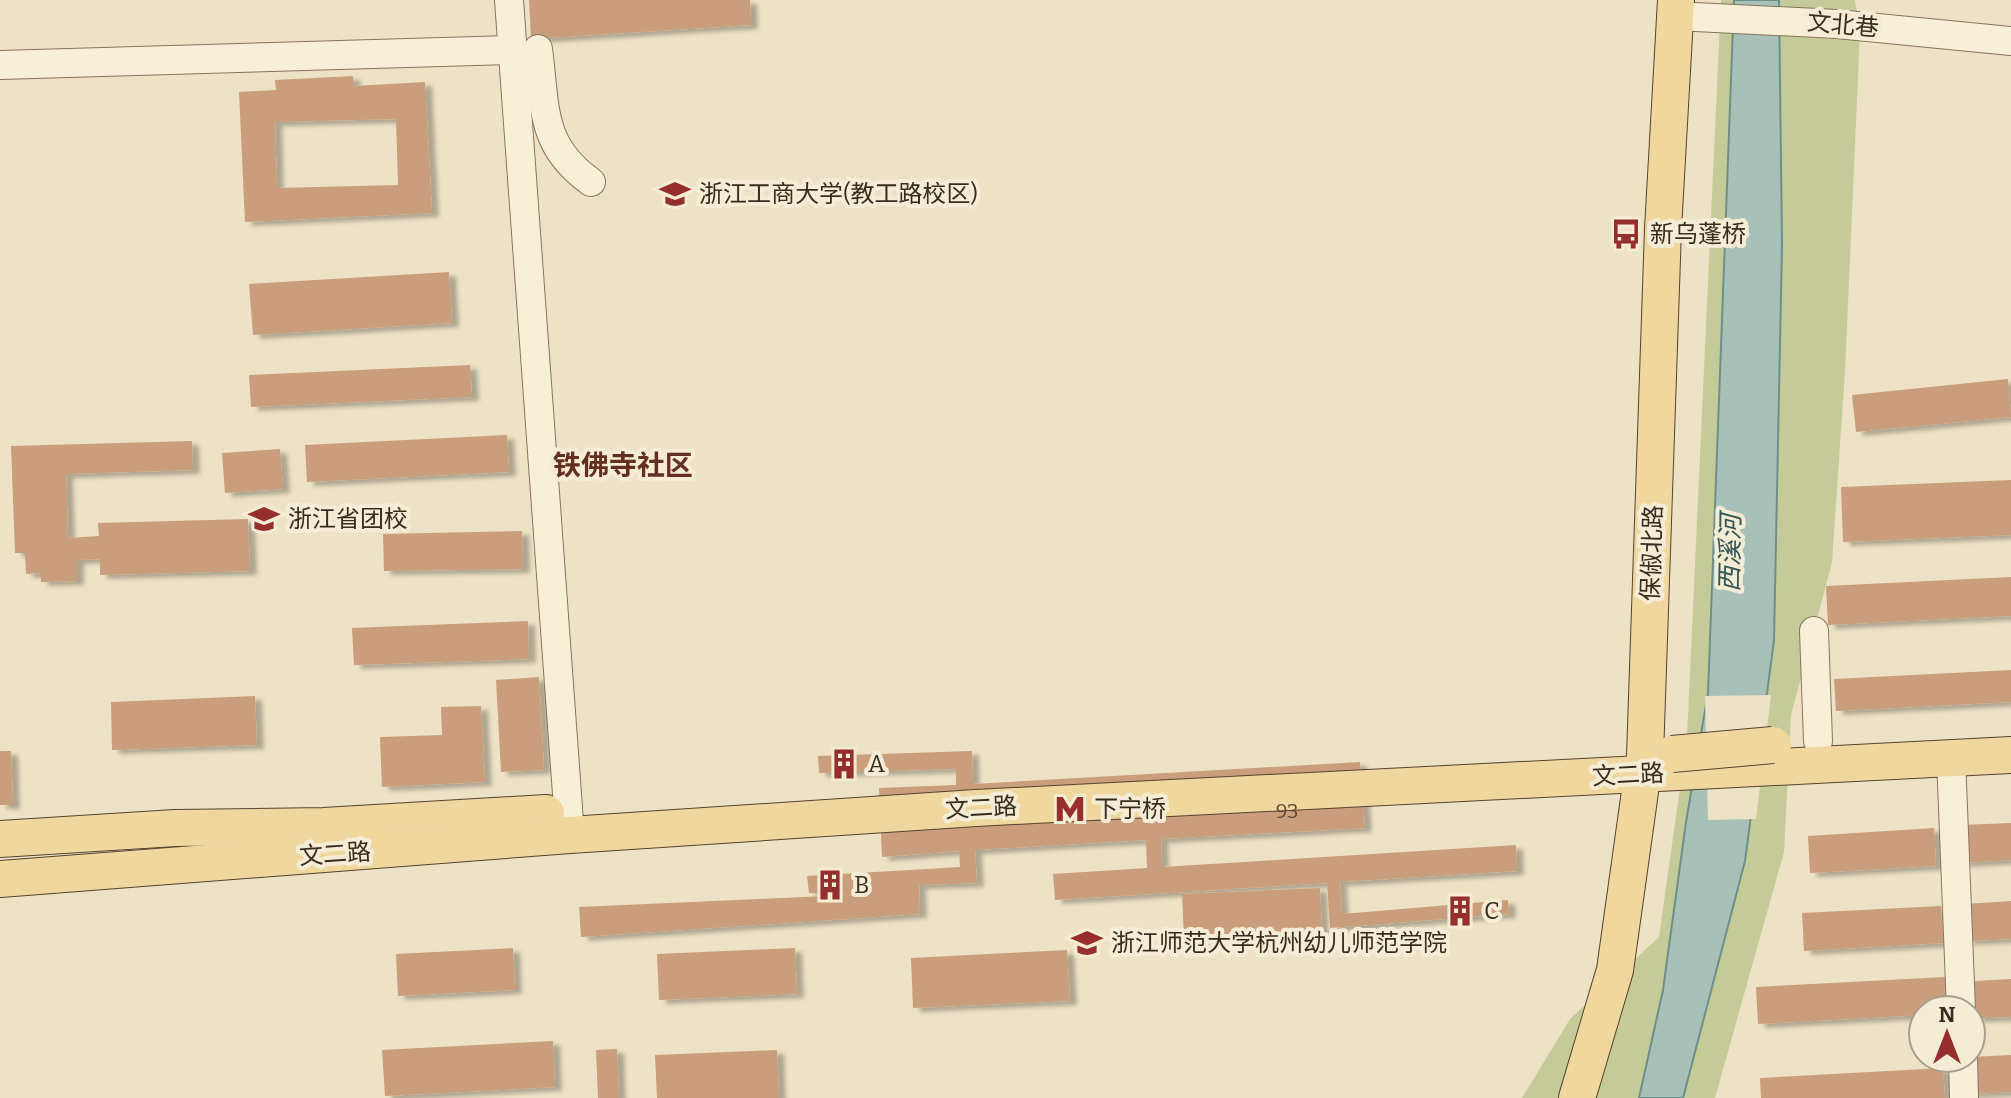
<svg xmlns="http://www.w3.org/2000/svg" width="2011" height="1098" font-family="Bitter,'Noto Sans SC',serif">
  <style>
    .green { fill: #c4cb99 }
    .water { fill: #a7c1b9; stroke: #6e8f87; stroke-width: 2 }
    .pier { fill: #ede2c5 }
    .building { fill: #ca9e7c; fill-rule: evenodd; filter: url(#shadow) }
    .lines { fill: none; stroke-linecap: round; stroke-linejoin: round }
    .minor-casing { stroke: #88745c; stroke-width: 30 }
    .major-casing { stroke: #564230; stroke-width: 38 }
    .minor { stroke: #f8efd8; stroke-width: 28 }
    .major { stroke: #efd79e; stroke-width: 36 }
    .major-bridge-casing { stroke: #564230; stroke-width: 38; stroke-linecap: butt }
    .major-bridge { stroke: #efd79e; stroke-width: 36 }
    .labels { text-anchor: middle; stroke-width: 8; stroke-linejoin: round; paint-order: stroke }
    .number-label { font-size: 20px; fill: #5c4836 }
    .street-label { font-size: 24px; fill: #382c1f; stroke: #f5ecd5 }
    .poi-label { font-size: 24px; fill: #382c1f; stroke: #f5ecd5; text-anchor: start }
    .water-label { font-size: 26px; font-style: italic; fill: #2f5756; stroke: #f5ecd5 }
    .quarter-label { font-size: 28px; font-weight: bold; fill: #642f20; stroke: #f5ecd5 }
  </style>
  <defs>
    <filter id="shadow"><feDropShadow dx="7" dy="4" stdDeviation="2" flood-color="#0004"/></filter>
  </defs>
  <rect width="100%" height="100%" fill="#ede2c5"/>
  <!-- green -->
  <polygon class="green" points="1721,0 1855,0 1860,32 1845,371 1832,563 1791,715 1784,852 1715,1098 1522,1098 1570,1019 1659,937 1687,738"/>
  <!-- water -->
  <polygon class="water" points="1734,0 1779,0 1782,245 1774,640 1745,861 1683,1098 1639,1098 1663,990 1686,822 1708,693"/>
  <!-- pier -->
  <polygon class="pier" points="1771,695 1756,819 1708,820 1705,696"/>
  <!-- building -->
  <g class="building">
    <polygon points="529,0 750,0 751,25 531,39"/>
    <path d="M353,76L354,86L425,82L432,213L245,222L239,92L276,90L275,80ZM396,119L398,185L277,188L275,122Z"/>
    <polygon points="449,272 452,323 253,335 249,284"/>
    <polygon points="470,365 472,397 251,407 249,375"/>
    <polygon points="2008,379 2011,417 1856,432 1852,395"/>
    <polygon points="507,435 509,472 307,482 305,445"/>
    <polygon points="192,441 193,470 66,474 68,538 99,536 98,523 248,519 250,571 100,575 100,559 77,560 77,581 41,582 41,573 26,574 25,553 15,553 11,446"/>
    <polygon points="280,449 283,489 225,493 222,453"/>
    <polygon points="2011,480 2011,535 1843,542 1841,487"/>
    <polygon points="522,531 523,569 384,571 383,534"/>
    <polygon points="2011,577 2011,616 1828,625 1826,586"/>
    <polygon points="528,621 529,659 354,665 352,628"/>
    <polygon points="2011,670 2011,702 1836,711 1834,679"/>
    <polygon points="539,677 544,770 501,772 496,680"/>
    <polygon points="255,696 257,745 112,750 111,702"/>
    <polygon points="481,706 485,782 382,787 380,737 442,735 441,707"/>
    <polygon points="0,751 11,751 13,805 0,805"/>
    <polygon points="972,751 973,784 1360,762 1365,828 1161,839 1162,867 1516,845 1517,871 1340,882 1342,914 1508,900 1509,914 1330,928 1327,883 1055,900 1053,874 1147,868 1146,840 975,850 977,883 919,885 920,914 581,937 579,907 849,895 809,893 807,876 960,867 959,851 882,857 879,788 956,785 956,769 819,773 818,756"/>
    <polygon points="2011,823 2011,860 1962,863 1960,825"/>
    <polygon points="1934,828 1936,866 1810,873 1808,836"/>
    <polygon points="1320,888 1322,934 1184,940 1182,894"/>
    <polygon points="2011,901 2011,939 1967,941 1965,904"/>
    <polygon points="1941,906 1944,943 1804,951 1802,913"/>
    <polygon points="513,948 515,990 398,996 396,954"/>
    <polygon points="795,948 797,994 659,1000 657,954"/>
    <polygon points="1067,950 1070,1001 913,1008 911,958"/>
    <polygon points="1945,977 1946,1010 1923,1010 1923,1015 1758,1024 1756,987"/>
    <polygon points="2011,979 2011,1017 1976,1018 1974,981"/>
    <polygon points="553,1041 555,1087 385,1096 382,1050"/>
    <polygon points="617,1049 619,1098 598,1098 596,1050"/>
    <polygon points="777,1050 779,1098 657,1098 655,1055"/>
    <polygon points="2011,1055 2011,1092 1968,1094 1971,1057"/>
    <polygon points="1943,1068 1945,1098 1761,1098 1760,1078"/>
  </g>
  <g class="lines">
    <!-- minor casing -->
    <g class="minor-casing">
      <g id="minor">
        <polyline points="509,0 570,835"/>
        <polyline points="1675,16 1837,24 2011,41"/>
        <path d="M538,49C546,107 539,145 591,182"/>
        <polyline points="0,65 513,50"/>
        <polyline points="1814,631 1818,741"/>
        <polyline points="1951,757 1961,1010"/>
        <polyline points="1963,1058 1964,1098"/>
      </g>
    </g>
    <!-- major casing -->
    <g class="major-casing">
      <g id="major">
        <polyline points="0,839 175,828 324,826 546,813"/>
        <polyline points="0,879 570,835 976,808 2011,755"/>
        <polyline points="1577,1098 1615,970 1645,756 1663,229 1676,0"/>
      </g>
    </g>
    <!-- minor -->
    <use href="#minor" class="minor"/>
    <!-- major -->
    <use href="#major" class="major"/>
    <!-- major-bridge casing -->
    <g class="major-bridge-casing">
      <polyline id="major-bridge" points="1672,754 1773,745"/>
    </g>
    <!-- major-bridge -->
    <use href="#major-bridge" class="major-bridge"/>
  </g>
  <!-- icons -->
  <defs>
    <g id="university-bare" transform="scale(2.4)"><path d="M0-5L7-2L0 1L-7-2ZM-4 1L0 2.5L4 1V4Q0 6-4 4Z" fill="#952e2d" stroke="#f5ecd5" stroke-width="2.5" paint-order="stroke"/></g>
    <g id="bus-bare" transform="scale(2.4)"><path d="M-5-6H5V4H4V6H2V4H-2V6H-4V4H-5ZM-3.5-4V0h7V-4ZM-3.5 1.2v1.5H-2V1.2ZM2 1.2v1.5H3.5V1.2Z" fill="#952e2d" stroke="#f5ecd5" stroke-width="2.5" paint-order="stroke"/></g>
    <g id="school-bare" transform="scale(2.4)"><path d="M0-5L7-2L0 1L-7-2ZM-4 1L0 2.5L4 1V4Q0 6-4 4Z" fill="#952e2d" stroke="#f5ecd5" stroke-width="2.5" paint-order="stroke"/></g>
    <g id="building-bare" transform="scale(2.4)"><path d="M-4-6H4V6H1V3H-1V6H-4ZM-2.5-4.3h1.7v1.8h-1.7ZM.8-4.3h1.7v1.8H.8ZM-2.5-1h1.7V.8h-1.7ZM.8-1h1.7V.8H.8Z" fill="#952e2d" stroke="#f5ecd5" stroke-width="2.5" paint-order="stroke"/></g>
    <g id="metro-bare" transform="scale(2.4)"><path d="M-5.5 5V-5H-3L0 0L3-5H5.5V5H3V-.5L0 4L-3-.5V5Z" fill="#952e2d" stroke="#f5ecd5" stroke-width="2.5" paint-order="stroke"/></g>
  </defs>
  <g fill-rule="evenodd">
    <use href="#university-bare" x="675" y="194"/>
    <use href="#bus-bare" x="1626" y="234"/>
    <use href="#school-bare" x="264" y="519"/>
    <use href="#building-bare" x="844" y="764"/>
    <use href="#metro-bare" x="1070" y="809"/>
    <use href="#building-bare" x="830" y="885"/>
    <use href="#building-bare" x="1460" y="911"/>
    <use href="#university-bare" x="1087" y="943"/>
  </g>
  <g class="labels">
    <!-- number labels -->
    <g class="number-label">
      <text x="1287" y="818">93</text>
    </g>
    <!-- street labels -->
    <g class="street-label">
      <text transform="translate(1843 25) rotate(5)" y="8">文北巷</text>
      <text transform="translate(1652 553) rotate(-88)" y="8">保俶北路</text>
      <text transform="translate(1628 775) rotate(-3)" y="8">文二路</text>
      <text transform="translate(981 808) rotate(-3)" y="8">文二路</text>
      <text transform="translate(335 854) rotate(-4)" y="8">文二路</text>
    </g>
    <!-- poi labels -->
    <g class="poi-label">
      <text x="699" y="202">浙江工商大学(教工路校区)</text>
      <text x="1650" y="242">新乌蓬桥</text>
      <text x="288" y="527">浙江省团校</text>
      <text x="868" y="772">A</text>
      <text x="1094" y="817">下宁桥</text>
      <text x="854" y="893">B</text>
      <text x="1484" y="919">C</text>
      <text x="1111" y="951">浙江师范大学杭州幼儿师范学院</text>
    </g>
    <!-- water labels -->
    <g class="water-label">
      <text transform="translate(1730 553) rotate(-89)" y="9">西溪河</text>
    </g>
    <!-- quarter labels -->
    <g class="quarter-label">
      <text x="623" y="475">铁佛寺社区</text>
    </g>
  </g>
  <!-- north arrow -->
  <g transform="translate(1947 1034)"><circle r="38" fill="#f5ecd5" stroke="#a99f8c" stroke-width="2"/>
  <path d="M0-6L14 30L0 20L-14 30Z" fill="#952e2d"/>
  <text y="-12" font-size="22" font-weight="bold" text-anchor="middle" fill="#382c1f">N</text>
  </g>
</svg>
